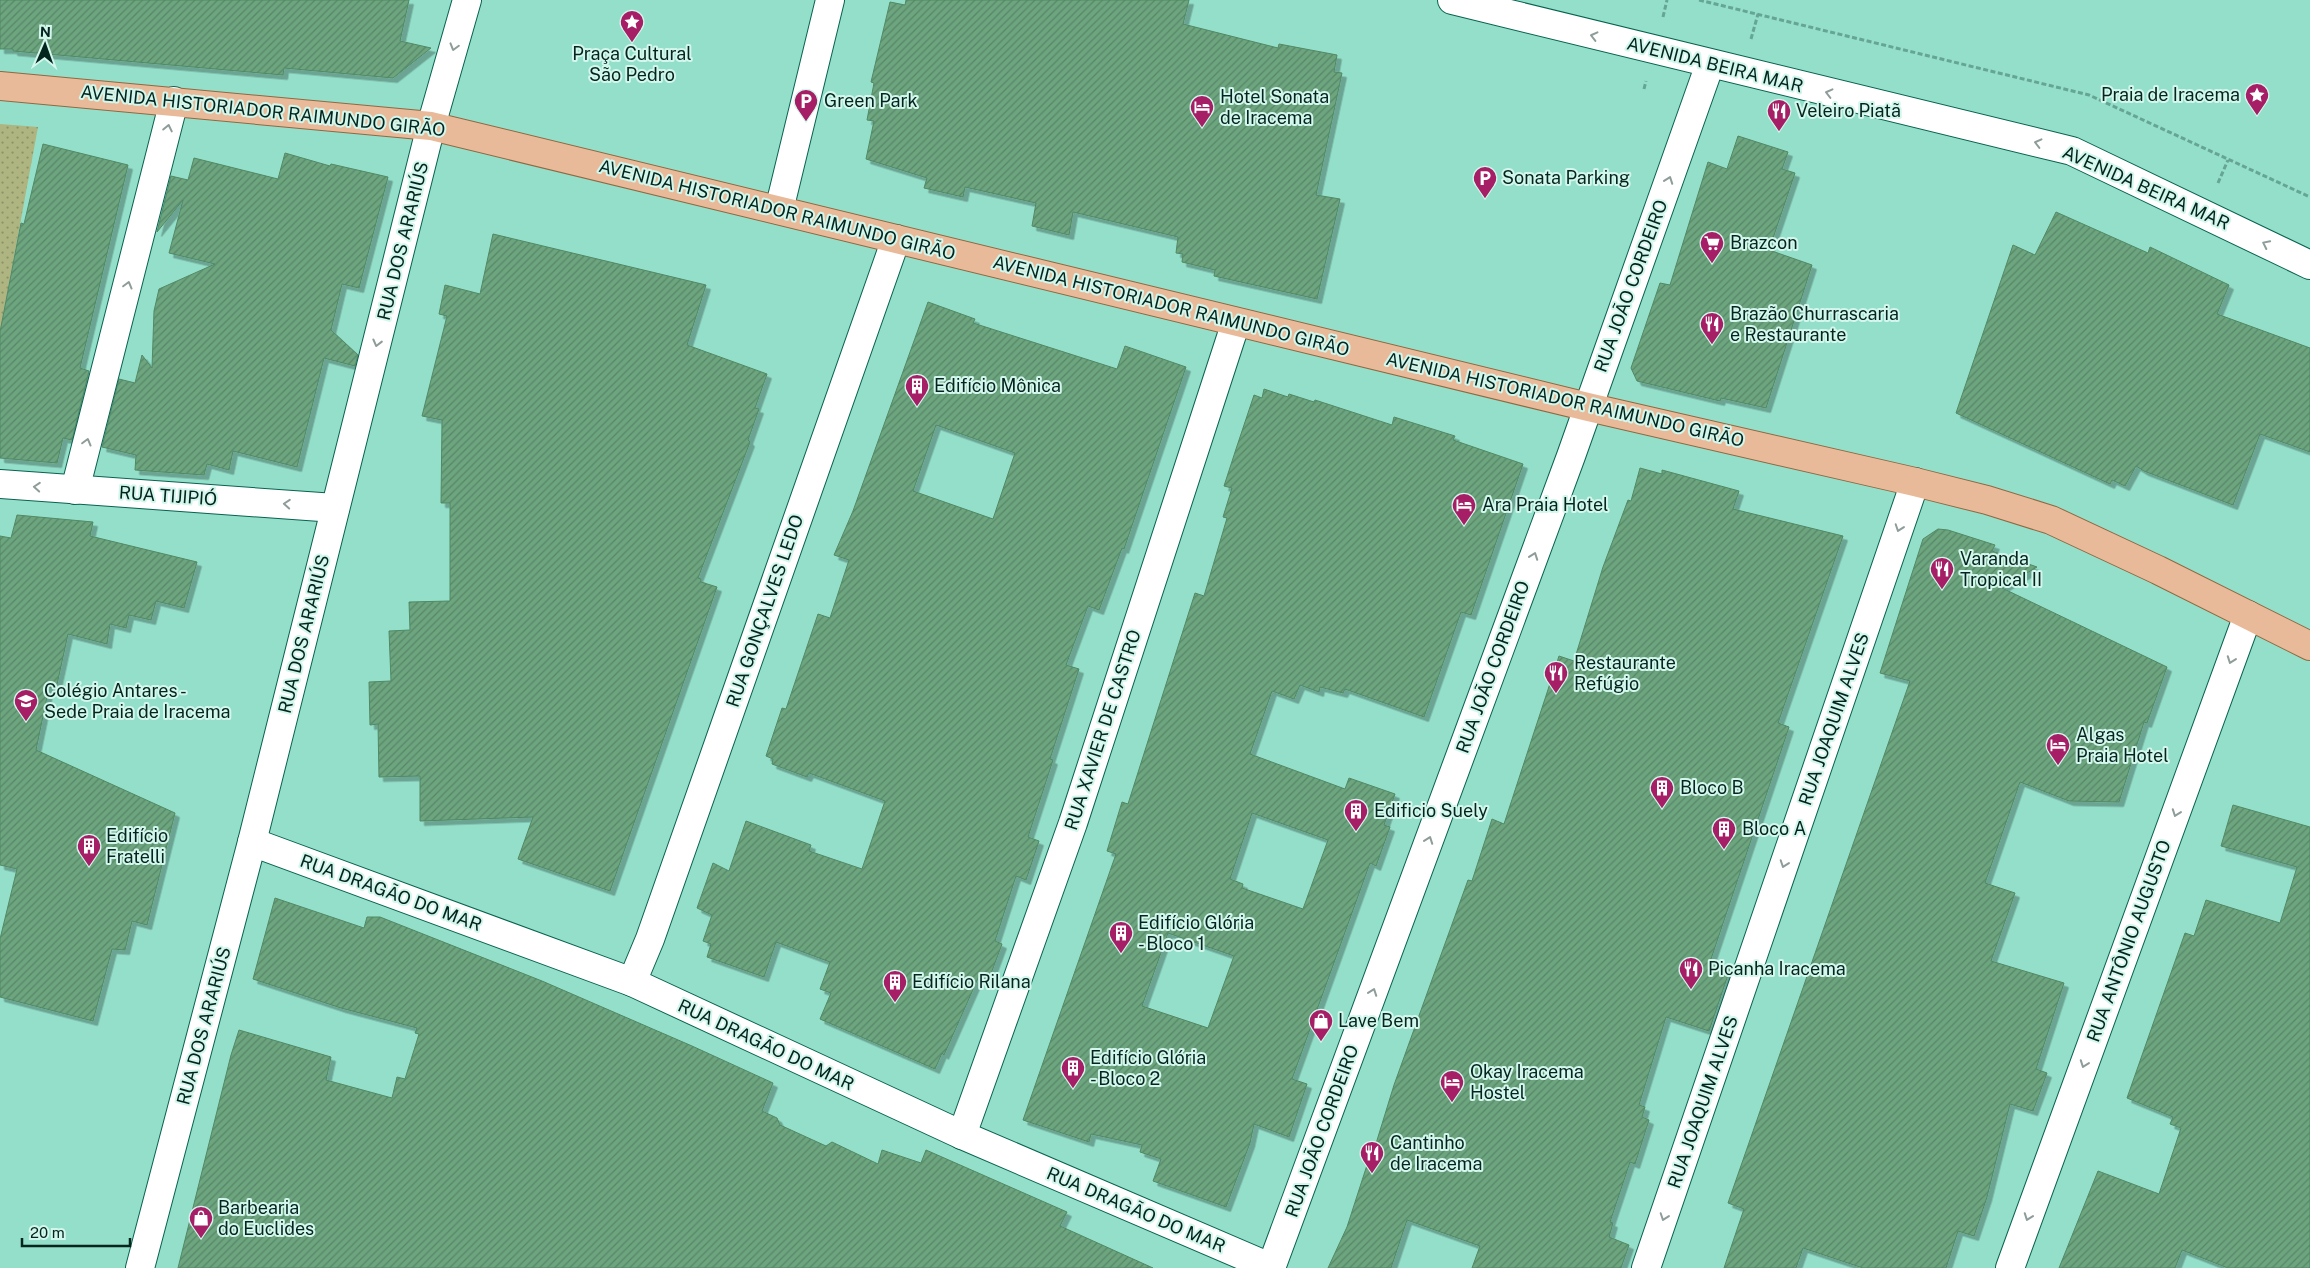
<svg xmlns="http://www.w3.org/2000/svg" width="2310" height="1268" font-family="'Public Sans',sans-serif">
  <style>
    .grass { fill: url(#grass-dots) }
    .building { fill: url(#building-hatch); stroke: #518965; fill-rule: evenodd; filter: url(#shadow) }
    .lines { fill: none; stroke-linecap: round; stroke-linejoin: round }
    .minor-casing { stroke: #086250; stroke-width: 30 }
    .major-casing { stroke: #906842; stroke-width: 30 }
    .path { stroke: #66a593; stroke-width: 3; stroke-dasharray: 5 2.5; stroke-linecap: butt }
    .minor { stroke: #fff; stroke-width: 28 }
    .major { stroke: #e9ba99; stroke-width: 28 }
    .oneway { stroke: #8e9d9a }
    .labels { text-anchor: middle; stroke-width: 4; stroke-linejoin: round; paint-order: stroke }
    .poi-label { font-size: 18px; fill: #04251e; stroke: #d3f7ec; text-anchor: start }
    .street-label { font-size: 18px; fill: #04251e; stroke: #d3f7ec }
  </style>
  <defs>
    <pattern id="grass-dots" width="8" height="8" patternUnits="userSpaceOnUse" patternTransform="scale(1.25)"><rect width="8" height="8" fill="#aeb580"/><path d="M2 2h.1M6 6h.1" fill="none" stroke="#8b9368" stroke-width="1.8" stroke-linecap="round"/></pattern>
    <pattern id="building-hatch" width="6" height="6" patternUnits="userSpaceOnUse" patternTransform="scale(1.25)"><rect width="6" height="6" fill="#6da57f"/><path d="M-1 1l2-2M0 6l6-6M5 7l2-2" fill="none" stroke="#578667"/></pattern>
    <filter id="shadow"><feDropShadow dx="4.5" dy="4.5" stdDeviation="0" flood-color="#0004"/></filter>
  </defs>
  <rect width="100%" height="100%" fill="#93dfc9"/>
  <!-- grass -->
  <polygon class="grass" points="0,124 38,127 0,333"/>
  <!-- building -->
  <g class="building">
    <polygon points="0,0 409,0 400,41 431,48 393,78 284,68 283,75 13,51 13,49 0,49"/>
    <polygon points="906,0 1189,0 1183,24 1278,48 1279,44 1337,55 1334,72 1342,73 1316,195 1340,199 1317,299 1214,276 1215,270 1182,262 1183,254 1176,253 1178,237 1073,212 1069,235 1032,226 1036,203 965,187 963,197 924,188 927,178 866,159 874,121 867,120 874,83 871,82 890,2 905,5"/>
    <polygon points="1738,136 1788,152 1782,169 1795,173 1769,250 1812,265 1766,408 1721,398 1720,401 1637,381 1631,368 1660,283 1670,285 1708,162 1727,169"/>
    <polygon points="43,144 128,165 80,368 89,371 72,440 63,438 57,463 0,458 0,332 21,223 24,224"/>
    <polygon points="285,153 330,166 331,164 388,177 359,288 342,284 331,330 358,355 355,366 324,358 297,467 233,451 229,470 207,464 204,475 135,470 136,455 102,447 119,379 135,383 142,355 152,368 154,311 159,289 215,264 169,253 183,200 157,232 171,176 188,180 194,158 278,179"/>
    <polygon points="2056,212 2148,253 2150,247 2229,285 2217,314 2310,348 2310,452 2260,434 2233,505 2144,471 2136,466 2125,486 2112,480 2110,484 1956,413 2013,245 2035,255"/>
    <polygon points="493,234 706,285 687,345 767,374 755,408 759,409 748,440 750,442 698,578 701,579 701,582 717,587 610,891 518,859 533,817 420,821 420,776 379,777 378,724 370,725 369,682 391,681 389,631 410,630 409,602 450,601 450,503 441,503 442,420 422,416 447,316 439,314 445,285 480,294"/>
    <path d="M928,302L975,319L973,323L1117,369L1125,346L1186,367L1124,549L1122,548L1099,610L1088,606L1066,665L1079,669L1050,759L1053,760L1028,837L1039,841L1026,880L1016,876L995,941L1002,944L989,979L979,976L944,1055L942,1053L935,1069L820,1019L831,993L820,989L830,962L776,942L764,977L707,957L711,944L703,941L712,915L697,908L713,863L729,871L746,821L811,845L809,851L862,869L885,801L809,773L807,777L772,764L773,759L766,756L782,708L786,709L818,614L830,618L849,560L834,555L853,511ZM936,425L1015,453L993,519L913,491Z"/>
    <path d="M1264,389L1288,397L1289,394L1314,402L1315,400L1392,425L1394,417L1455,436L1453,440L1523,464L1471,615L1461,612L1424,717L1345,689L1343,693L1320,687L1319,692L1300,685L1294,699L1272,691L1250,754L1345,789L1349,778L1395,794L1384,825L1390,827L1376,866L1370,863L1292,1079L1307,1084L1289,1137L1254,1124L1250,1143L1226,1207L1153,1181L1161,1159L1140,1152L1142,1145L1091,1134L1089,1142L1023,1120L1116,854L1107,851L1122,802L1128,804L1195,593L1204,596L1227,518L1223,517L1232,488L1224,486L1236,449L1254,395L1262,398ZM1252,813L1328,840L1303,909L1242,888L1243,884L1230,879ZM1168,933L1234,956L1208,1028L1142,1006Z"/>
    <polygon points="1640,468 1662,474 1662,470 1739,491 1733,509 1843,536 1778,723 1789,727 1783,745 1710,962 1730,969 1709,1031 1666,1017 1639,1105 1645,1107 1642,1117 1649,1120 1635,1164 1630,1162 1610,1222 1613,1223 1609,1237 1629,1245 1621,1268 1472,1268 1480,1246 1407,1220 1391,1268 1328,1268 1347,1227 1368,1162 1370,1163 1394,1085 1468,880 1472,881 1492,819 1504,824 1559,656 1574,661 1603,567 1628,500 1631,501"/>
    <polygon points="17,515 93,522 90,536 197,562 184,608 156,601 151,620 129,615 126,628 110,624 107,644 68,634 56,689 49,687 36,750 175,813 147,925 132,921 125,950 112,949 93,1021 0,997 0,939 17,869 0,865 0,536 11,538"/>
    <polygon points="1938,529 1948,530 1995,545 1992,551 2037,567 2002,588 2167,667 2147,723 2144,722 2119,802 2069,801 2020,782 1985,883 2015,893 1991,961 2064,983 2036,1069 2047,1073 2033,1111 2010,1104 1987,1197 1974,1236 1958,1231 1946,1268 1863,1268 1803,1248 1796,1268 1724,1268 1744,1209 1728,1203 1910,681 1880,673 1923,539"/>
    <polygon points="2233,805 2310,827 2310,1268 2228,1268 2182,1250 2175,1268 2059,1268 2098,1171 2159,1194 2181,1128 2170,1124 2173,1117 2127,1098 2185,933 2194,936 2206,900 2280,923 2297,867 2221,846"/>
    <polygon points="275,898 364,928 367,917 380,917 542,981 692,1046 773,1083 762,1111 777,1118 780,1125 826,1146 832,1142 878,1164 882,1150 921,1163 926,1150 1067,1212 1060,1226 1153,1268 178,1268 231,1055 239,1030 331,1057 326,1080 392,1098 397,1077 405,1079 419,1034 415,1033 417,1028 341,1008 253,979"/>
  </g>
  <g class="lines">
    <!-- minor casing -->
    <g class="minor-casing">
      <g id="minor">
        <polyline points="1452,0 2072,151 2310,265"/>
        <polyline points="779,210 830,0"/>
        <polyline points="0,484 335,508"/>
        <polyline points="75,490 174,101"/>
        <polyline points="252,842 632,982 962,1135 1272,1268"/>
        <polyline points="632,982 650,939 896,239"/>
        <polyline points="962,1135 1073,823 1236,322"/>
        <polyline points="140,1268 252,842 431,126 467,0"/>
        <polyline points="1271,1268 1571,456 1710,64"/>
        <polyline points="1646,1268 1915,482"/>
        <polyline points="2010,1268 2248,615"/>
      </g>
    </g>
    <!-- major casing -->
    <g class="major-casing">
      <polyline id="major" points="0,86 431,126 1588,407 1915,482 1987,500 2051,520 2158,570 2310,646"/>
    </g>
    <!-- path -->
    <g class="path">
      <polyline points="1699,0 2089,95 2310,197"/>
      <polyline points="1663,17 1667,0"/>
      <polyline points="1751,39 1758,14"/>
      <polyline points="1644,89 1646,81"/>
      <polyline points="2218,183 2228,160"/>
    </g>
    <!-- minor -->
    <use href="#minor" class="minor"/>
    <!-- major -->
    <use href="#major" class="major"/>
  </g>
  <!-- one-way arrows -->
  <defs><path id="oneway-chevron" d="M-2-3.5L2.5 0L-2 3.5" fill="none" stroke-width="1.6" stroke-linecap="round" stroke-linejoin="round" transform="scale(1.25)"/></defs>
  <g class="oneway">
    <use href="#oneway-chevron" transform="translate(1594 36) rotate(-166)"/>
    <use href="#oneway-chevron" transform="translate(454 47) rotate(106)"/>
    <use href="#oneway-chevron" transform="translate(1829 93) rotate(-166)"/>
    <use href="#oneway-chevron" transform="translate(168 128) rotate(-78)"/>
    <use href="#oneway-chevron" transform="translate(2038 143) rotate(-166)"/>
    <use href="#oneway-chevron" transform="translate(1669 180) rotate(-70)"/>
    <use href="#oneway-chevron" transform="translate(2266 244) rotate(-154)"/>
    <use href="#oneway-chevron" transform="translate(128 285) rotate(-75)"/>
    <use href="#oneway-chevron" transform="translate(377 343) rotate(104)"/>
    <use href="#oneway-chevron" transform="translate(87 442) rotate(-75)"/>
    <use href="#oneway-chevron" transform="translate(37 487) rotate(-176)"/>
    <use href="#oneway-chevron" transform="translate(287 504) rotate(-176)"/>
    <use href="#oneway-chevron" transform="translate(1899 528) rotate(109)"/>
    <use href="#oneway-chevron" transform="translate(1534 556) rotate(-70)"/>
    <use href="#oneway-chevron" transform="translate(2231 660) rotate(110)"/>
    <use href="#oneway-chevron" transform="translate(2176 813) rotate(110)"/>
    <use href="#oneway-chevron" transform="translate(1429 840) rotate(-70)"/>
    <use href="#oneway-chevron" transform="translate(1784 864) rotate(109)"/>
    <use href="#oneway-chevron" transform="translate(1373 992) rotate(-70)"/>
    <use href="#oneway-chevron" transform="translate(2084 1064) rotate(110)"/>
    <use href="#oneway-chevron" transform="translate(1664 1217) rotate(109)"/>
    <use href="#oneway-chevron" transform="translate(2028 1217) rotate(110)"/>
  </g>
  <!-- icons -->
  <defs>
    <g id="sight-pin" transform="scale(1.25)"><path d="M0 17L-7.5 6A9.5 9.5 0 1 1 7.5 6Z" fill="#a61e66" stroke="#d3f7ec"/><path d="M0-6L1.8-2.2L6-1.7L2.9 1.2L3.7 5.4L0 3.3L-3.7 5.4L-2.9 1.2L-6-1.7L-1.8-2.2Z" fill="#fff"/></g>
    <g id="parking-pin" transform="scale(1.25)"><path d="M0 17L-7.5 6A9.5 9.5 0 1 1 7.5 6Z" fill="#a61e66" stroke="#d3f7ec"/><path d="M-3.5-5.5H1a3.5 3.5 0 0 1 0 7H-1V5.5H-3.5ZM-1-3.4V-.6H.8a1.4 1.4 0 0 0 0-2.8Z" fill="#fff"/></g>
    <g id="hotel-pin" transform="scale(1.25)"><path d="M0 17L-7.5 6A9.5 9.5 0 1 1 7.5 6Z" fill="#a61e66" stroke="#d3f7ec"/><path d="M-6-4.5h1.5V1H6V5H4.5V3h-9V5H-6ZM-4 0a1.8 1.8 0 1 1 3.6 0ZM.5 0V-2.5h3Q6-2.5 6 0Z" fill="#fff"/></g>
    <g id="restaurant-pin" transform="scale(1.25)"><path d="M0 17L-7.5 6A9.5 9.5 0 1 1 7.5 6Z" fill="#a61e66" stroke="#d3f7ec"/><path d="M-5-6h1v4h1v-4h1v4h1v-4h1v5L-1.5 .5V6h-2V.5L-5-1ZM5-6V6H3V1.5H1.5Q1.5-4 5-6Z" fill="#fff"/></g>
    <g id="supermarket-pin" transform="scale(1.25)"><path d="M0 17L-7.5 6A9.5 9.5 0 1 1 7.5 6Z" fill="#a61e66" stroke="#d3f7ec"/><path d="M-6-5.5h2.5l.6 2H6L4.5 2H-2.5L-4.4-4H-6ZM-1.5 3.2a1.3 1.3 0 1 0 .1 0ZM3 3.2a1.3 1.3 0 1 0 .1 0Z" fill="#fff"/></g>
    <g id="building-pin" transform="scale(1.25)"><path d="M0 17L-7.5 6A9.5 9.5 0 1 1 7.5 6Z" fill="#a61e66" stroke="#d3f7ec"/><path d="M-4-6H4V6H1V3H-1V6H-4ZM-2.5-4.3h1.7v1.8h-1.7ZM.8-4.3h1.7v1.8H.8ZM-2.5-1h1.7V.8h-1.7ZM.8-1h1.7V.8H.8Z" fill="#fff"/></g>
    <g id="school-pin" transform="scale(1.25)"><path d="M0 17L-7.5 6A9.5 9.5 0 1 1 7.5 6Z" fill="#a61e66" stroke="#d3f7ec"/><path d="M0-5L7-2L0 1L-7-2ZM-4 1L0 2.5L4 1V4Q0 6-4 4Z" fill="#fff"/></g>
    <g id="shop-pin" transform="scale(1.25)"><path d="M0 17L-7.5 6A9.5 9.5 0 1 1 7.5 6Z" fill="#a61e66" stroke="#d3f7ec"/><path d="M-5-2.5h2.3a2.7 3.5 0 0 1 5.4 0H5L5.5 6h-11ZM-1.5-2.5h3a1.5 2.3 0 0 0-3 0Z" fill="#fff"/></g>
  </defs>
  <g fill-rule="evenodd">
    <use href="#sight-pin" x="632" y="22"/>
    <use href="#sight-pin" x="2257" y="95"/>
    <use href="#parking-pin" x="806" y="101"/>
    <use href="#hotel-pin" x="1202" y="107"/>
    <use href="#restaurant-pin" x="1779" y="111"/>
    <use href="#parking-pin" x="1485" y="178"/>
    <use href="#supermarket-pin" x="1712" y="243"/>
    <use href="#restaurant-pin" x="1712" y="324"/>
    <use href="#building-pin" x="917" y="386"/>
    <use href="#hotel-pin" x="1464" y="505"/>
    <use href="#restaurant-pin" x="1942" y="569"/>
    <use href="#restaurant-pin" x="1556" y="673"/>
    <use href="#school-pin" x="26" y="701"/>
    <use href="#hotel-pin" x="2058" y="745"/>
    <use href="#building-pin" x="1662" y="788"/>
    <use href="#building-pin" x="1356" y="811"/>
    <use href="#building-pin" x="1724" y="829"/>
    <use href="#building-pin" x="89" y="846"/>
    <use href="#building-pin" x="1121" y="933"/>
    <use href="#restaurant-pin" x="1691" y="969"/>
    <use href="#building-pin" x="895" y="982"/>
    <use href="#shop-pin" x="1321" y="1021"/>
    <use href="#building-pin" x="1073" y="1068"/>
    <use href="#hotel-pin" x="1452" y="1082"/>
    <use href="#restaurant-pin" x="1372" y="1153"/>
    <use href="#shop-pin" x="201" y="1218"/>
  </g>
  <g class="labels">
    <!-- poi labels -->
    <g class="poi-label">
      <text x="632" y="60" text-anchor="middle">Praça Cultural<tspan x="632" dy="21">São Pedro</tspan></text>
      <text x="2240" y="101" text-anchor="end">Praia de Iracema</text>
      <text x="1220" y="103">Hotel Sonata<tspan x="1220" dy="21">de Iracema</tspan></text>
      <text x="824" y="107">Green Park</text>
      <text x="1796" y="117">Veleiro Piatã</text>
      <text x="1502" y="184">Sonata Parking</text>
      <text x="1730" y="249">Brazcon</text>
      <text x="1730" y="320">Brazão Churrascaria<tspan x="1730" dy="21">e Restaurante</tspan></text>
      <text x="934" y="392">Edifício Mônica</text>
      <text x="1482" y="511">Ara Praia Hotel</text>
      <text x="1960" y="565">Varanda<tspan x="1960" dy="21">Tropical II</tspan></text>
      <text x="1574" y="669">Restaurante<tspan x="1574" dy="21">Refúgio</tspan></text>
      <text x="44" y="697">Colégio Antares -<tspan x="44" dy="21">Sede Praia de Iracema</tspan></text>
      <text x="2076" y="741">Algas<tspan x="2076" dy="21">Praia Hotel</tspan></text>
      <text x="1680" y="794">Bloco B</text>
      <text x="1374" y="817">Edificio Suely</text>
      <text x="1742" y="835">Bloco A</text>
      <text x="106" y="842">Edifício<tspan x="106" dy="21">Fratelli</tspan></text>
      <text x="1138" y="929">Edifício Glória<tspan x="1138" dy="21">- Bloco 1</tspan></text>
      <text x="1708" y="975">Picanha Iracema</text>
      <text x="912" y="988">Edifício Rilana</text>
      <text x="1338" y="1027">Lave Bem</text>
      <text x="1090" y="1064">Edifício Glória<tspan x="1090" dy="21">- Bloco 2</tspan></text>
      <text x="1470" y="1078">Okay Iracema<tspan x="1470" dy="21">Hostel</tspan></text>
      <text x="1390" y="1149">Cantinho<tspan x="1390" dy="21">de Iracema</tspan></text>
      <text x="218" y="1214">Barbearia<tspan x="218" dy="21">do Euclides</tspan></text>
    </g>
    <!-- street labels -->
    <g class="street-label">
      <text transform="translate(1715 65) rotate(14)" y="6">AVENIDA BEIRA MAR</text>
      <text transform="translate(263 111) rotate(6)" y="6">AVENIDA HISTORIADOR RAIMUNDO GIRÃO</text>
      <text transform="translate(2146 188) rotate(24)" y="6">AVENIDA BEIRA MAR</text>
      <text transform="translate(777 210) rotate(14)" y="6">AVENIDA HISTORIADOR RAIMUNDO GIRÃO</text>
      <text transform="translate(403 241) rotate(-76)" y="6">RUA DOS ARARIÚS</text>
      <text transform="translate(1631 286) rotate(-70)" y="6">RUA JOÃO CORDEIRO</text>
      <text transform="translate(1171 306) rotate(14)" y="6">AVENIDA HISTORIADOR RAIMUNDO GIRÃO</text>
      <text transform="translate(1565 400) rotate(13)" y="6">AVENIDA HISTORIADOR RAIMUNDO GIRÃO</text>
      <text transform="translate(168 496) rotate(4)" y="6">RUA TIJIPIÓ</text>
      <text transform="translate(765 611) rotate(-71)" y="6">RUA GONÇALVES LEDO</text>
      <text transform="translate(304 634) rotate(-76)" y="6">RUA DOS ARARIÚS</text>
      <text transform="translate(1493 667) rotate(-70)" y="6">RUA JOÃO CORDEIRO</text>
      <text transform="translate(1834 719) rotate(-71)" y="6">RUA JOAQUIM ALVES</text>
      <text transform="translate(1103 730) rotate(-72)" y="6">RUA XAVIER DE CASTRO</text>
      <text transform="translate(391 893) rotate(20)" y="6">RUA DRAGÃO DO MAR</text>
      <text transform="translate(2129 941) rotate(-70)" y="6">RUA ANTÔNIO AUGUSTO</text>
      <text transform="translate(204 1026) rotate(-75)" y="6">RUA DOS ARARIÚS</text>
      <text transform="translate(766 1045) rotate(25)" y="6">RUA DRAGÃO DO MAR</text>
      <text transform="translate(1703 1102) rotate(-71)" y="6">RUA JOAQUIM ALVES</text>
      <text transform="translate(1322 1131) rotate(-70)" y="6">RUA JOÃO CORDEIRO</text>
      <text transform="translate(1136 1210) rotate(23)" y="6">RUA DRAGÃO DO MAR</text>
    </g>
  </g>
  <!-- north arrow -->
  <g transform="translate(45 45) rotate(2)" stroke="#d3f7ec" stroke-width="4" paint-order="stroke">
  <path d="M0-4L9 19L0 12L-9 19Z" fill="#04251e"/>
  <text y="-8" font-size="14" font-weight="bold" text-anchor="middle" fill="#04251e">N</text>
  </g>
  <!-- scale -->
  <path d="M22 1238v8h108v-8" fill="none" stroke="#04251e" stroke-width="2.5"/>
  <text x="30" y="1238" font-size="15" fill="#04251e" stroke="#d3f7ec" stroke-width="4" paint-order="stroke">20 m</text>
</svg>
